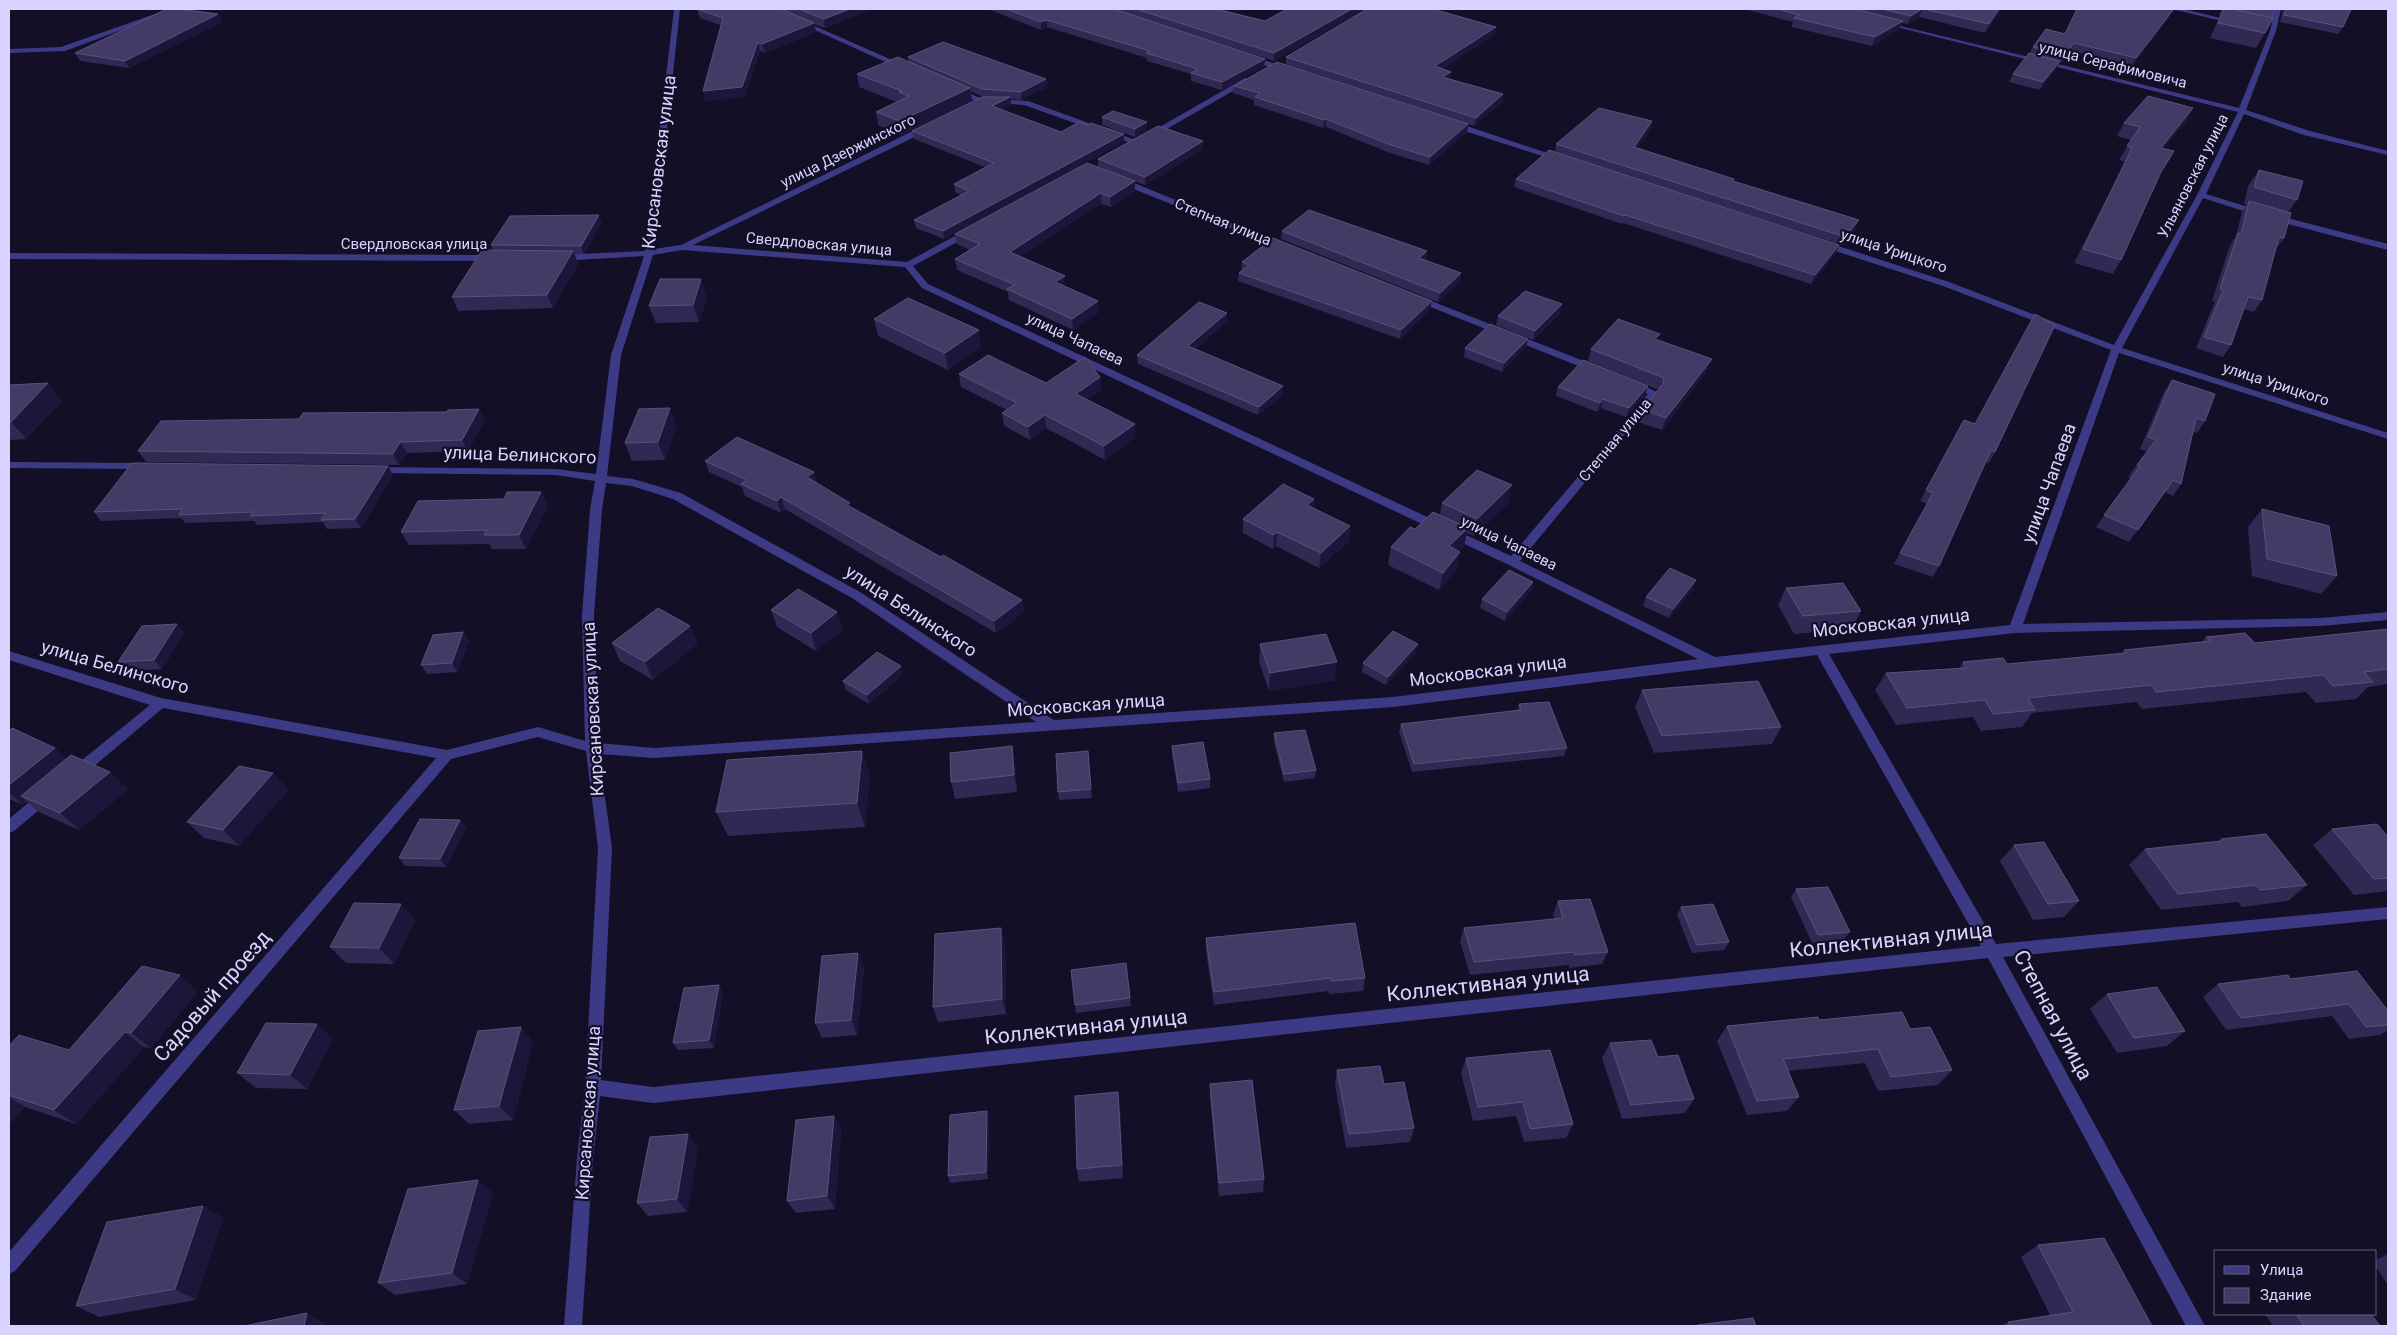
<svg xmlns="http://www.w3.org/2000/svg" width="2397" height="1335" font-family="Roboto,sans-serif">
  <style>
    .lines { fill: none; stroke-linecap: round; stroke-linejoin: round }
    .minor { fill: #3d3a85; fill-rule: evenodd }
    .wall { fill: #312854 }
    .shaded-wall { fill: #1d163a }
    .building { fill: #433a66; stroke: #5a527e }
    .labels { text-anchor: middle; stroke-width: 4.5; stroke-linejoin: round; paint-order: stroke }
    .far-street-label { font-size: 15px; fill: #d9d4ff; stroke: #130f26 }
    .street-label { font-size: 18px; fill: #d9d4ff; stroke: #130f26 }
    .near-street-label { font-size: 21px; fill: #d9d4ff; stroke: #130f26 }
  </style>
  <rect width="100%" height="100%" fill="#130f26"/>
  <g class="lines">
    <!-- minor -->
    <g class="minor">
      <polygon points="169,9 178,9 65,51 9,53 9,49 61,47"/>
      <path d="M674,9H680L654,249L681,245L925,125H931V129L693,245L907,262L966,230H972V234L913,266L928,284L1511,556L1648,394L1627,384L1632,381L1636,382L1659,393L1520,561L1715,657L2010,625L2111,350L1943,286L1820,246V242H1826L1949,282L2114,345L2197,195L2238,112L1884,24V22L2239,108L2270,31L2275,9H2281L2276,31L2246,110L2310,131L2388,151V155L2304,135L2244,114L2206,194L2271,214L2388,244V250L2265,218L2203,198L2122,348L2388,433V439L2119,353L2023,624L2321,618L2388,612V620L2321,626L2015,633L1829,654L1996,944L2388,907V919L2003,957L2205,1326H2186L1988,958L653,1103L600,1096L593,1159L582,1326H564L577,1159L585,1087L598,848L586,751L538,737L451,759L15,1271L9,1274V1252L436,758L163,708L81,777L76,778L71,777L69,773L71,769L150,705L9,660V651L161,698L447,750L538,727L585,741L582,615L590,510L595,481L556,475L375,473L370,470L375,467L556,469L596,474L611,355L644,256L559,261L555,258L559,255L645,251ZM682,250L905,267L922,288L1509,565L1698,659L1393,697L1054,720L860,592L681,493L633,479L607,476L621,355L653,255ZM606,483L632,486L673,499L852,598L1036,722L654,748L598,743L594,615L602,510ZM1817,655L1981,946L653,1087L601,1080L612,848L599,754L654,758L1393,707Z"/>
      <polygon points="768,9 776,9 908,67 901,69"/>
      <polygon points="2172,9 2183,9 2237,22 2234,24"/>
      <polygon points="1247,56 1253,56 1292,70 1285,72 1247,60"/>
      <polygon points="1245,78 1252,80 1151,138 1144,136"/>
      <polygon points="953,88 959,88 986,101 974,109 968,109 968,105 976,101 953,92"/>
      <polygon points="991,99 1028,101 1141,142 1134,144 1024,105 994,103 991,103"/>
      <polygon points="1449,122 1455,122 1565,159 1558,161 1449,126"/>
      <polygon points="1116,178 1122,178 1290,247 1283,249 1116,182"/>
      <polygon points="9,253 494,255 498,258 494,261 9,259"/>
      <polygon points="1416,295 1599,367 1600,369 1595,372 1591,371 1413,300 1411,298"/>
      <polygon points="9,462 145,463 150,466 145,469 9,468"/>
      <polygon points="46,790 51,792 53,796 51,800 14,831 9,833 9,819 41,792"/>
    </g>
  </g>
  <!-- wall -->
  <g class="wall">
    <polygon points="697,9 867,9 865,12 825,28 814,24 816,32 765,53 760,51 744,97 705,101 721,25 700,18"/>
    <polygon points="988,9 1216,9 1265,21 1287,9 1365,9 1274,61 1154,22 1265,59 1264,66 1222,90 1191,81 1191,74 1147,61 1147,58 1047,27 1041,30"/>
    <polygon points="1744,9 2001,9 1985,33 1919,17 1907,24 1902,23 1899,29 1872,46 1791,27 1793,22"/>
    <polygon points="2222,9 2275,9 2265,33 2256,48 2210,38 2220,15 2219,15"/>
    <polygon points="2282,9 2351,9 2343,27 2338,34 2280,22 2283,9"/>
    <polygon points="218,14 222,22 129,68 80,61 75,53"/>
    <polygon points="2169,17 2132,66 2071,51 2062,62 2060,62 2057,68 2040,90 2009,82 2013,74 2030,53 2033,47 2065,34"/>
    <polygon points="1495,35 1442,69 1450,80 1503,94 1502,102 1474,126 1286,64 1286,57"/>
    <polygon points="908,57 1046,79 1047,87 1021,100 1010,99 1011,105 1001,110 1061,132 1124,142 944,239 916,228 914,220 961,195 955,192 954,184 985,167 914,139 912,131 983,97 970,91 972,101 902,135 878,125 876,112 897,102 859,87 857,74 909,62"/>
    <polygon points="1234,86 1468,124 1467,132 1429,165 1390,153 1326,127 1323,128 1254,105 1254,100 1233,93"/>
    <polygon points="1102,117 1147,130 1135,137 1102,125"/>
    <polygon points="1652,121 1650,129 1637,148 1734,179 1734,181 1856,228 1842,245 1555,152 1556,144"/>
    <polygon points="2186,122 2163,148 2159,175 2121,260 2113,274 2074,263 2125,162 2119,160 2131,140 2117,136 2124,123"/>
    <polygon points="1203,149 1145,185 1098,167 1098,159"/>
    <polygon points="2259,170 2297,200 2288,212 2284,238 2276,249 2262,300 2254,312 2244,309 2231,345 2223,357 2196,348 2215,301 2212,301 2230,245 2236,236 2242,212 2247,205 2244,204 2248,186"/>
    <polygon points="1516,179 1839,245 1836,253 1811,284 1623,223 1622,224 1514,187"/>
    <polygon points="1135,181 1135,192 1111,207 1101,204 1020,256 1065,286 1099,312 1073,330 1009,300 1008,292 957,270 955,259 970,250 957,244 955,234"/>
    <polygon points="602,223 584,254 575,254 578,264 553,308 458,311 452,297 493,250 491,245"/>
    <polygon points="1282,231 1427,251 1426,259 1425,260 1460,282 1438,302 1281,239"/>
    <polygon points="1242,262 1430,309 1400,339 1238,281 1239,273 1241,271"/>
    <polygon points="707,296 699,322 656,323 649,306"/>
    <polygon points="1562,304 1560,313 1533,340 1496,325 1498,316"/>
    <polygon points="1227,313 1227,321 1195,349 1283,395 1258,415 1138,364 1137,355"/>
    <polygon points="874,319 981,347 948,370 878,336"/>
    <polygon points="1528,339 1526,347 1502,372 1464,357 1465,348"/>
    <polygon points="1658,340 1707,371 1662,430 1638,422 1642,409 1659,390 1588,361 1591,349"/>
    <polygon points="959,374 1046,383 1100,377 1101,390 1087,400 1135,424 1135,437 1105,460 1046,428 1030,440 1004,426 1002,413 1007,410 961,387"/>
    <polygon points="2172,380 2205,421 2197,433 2193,432 2181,484 2173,496 2164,492 2129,542 2096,527 2131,478 2128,477 2147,451 2140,449 2164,392"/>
    <polygon points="9,385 62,401 26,439 9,440"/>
    <polygon points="1558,387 1645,395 1626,417 1601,408 1597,412 1556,396"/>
    <polygon points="485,419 468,451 407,453 399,465 146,462 138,451"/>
    <polygon points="1964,420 1995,452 1989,463 1985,462 1939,566 1933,577 1894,564 1927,504 1920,501"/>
    <polygon points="676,426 665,460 632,461 625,443"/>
    <polygon points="705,461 814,472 817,483 852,508 941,557 1022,600 1024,612 996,633 785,509 781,513 745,496 742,487 709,472"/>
    <polygon points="388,466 393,475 361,528 327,529 323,522 257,525 254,521 185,523 181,518 101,521 94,512"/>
    <polygon points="541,492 548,506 526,549 492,549 489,544 409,545 401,532 504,499"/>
    <polygon points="1314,499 1313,508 1350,526 1349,541 1319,568 1276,546 1273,549 1243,533 1243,519"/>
    <polygon points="1442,503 1508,503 1474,536 1467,533 1464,546 1459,551 1457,569 1439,590 1388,565 1391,547 1415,529 1440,516"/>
    <polygon points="2262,509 2337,576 2321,594 2252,576 2248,527"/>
    <polygon points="1696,580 1693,589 1669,618 1643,606 1646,597"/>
    <polygon points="1533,582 1531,591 1505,621 1480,608 1482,599"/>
    <polygon points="1786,588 1861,611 1852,629 1794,634 1778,605"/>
    <polygon points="771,610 843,629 816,651 777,627"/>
    <polygon points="2388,629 2388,684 2368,687 2356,699 2316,703 2306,692 2142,709 2137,702 2032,713 2022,727 1981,731 1973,717 1896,725 1875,690 1886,673 1959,669 1963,662 2007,664 2121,654 2124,650 2202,642 2206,637 2255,643"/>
    <polygon points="463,632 469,641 457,672 427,674 421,665"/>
    <polygon points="184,633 162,669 126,671 118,662"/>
    <polygon points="612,643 698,643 653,680 620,661"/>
    <polygon points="1260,644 1335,680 1269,691 1259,662"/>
    <polygon points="1416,653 1386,685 1362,672 1363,663"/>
    <polygon points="903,674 869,704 846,690 843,681"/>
    <polygon points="1642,690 1781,727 1772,744 1654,753 1635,707"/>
    <polygon points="1519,704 1567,748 1564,756 1412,772 1399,732 1401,724 1518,710"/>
    <polygon points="9,731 128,789 79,830 39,812 27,802 23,805 9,799"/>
    <polygon points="1274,733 1316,770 1315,778 1284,782 1274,742"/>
    <polygon points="1012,746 1015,763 1017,792 955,799 951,782"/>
    <polygon points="1172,746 1210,779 1210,788 1178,792 1172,754"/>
    <polygon points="862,751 870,776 865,827 728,836 716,812"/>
    <polygon points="1088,751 1092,798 1059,800 1058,792"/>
    <polygon points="273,773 288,790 239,846 204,838 187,822"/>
    <polygon points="460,820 466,828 446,867 405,866 399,858"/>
    <polygon points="2332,829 2388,837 2388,891 2354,895 2313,845"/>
    <polygon points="2221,839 2307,885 2288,901 2242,907 2238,902 2161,910 2129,865 2145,849 2218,842"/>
    <polygon points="2014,845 2079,901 2064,917 2033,920 2000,861"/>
    <polygon points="1796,889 1850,932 1844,939 1812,943 1791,897"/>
    <polygon points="1558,901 1608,952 1602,964 1569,968 1569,965 1470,975 1460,941 1464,928 1554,919 1553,914"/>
    <polygon points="401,904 415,920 394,964 346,963 330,947"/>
    <polygon points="1681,907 1729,942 1724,950 1692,953 1677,915"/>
    <polygon points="1206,938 1365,978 1363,991 1329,994 1329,991 1214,1005 1206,952"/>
    <polygon points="1005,943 1006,1014 938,1022 933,1007"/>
    <polygon points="858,953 864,969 857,1035 822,1038 815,1023"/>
    <polygon points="1126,963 1131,1006 1076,1013 1075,1005"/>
    <polygon points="2290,979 2388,1011 2388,1030 2380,1035 2349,1039 2332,1016 2226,1030 2203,997 2218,984"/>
    <polygon points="198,991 151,1048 144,1047 76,1124 25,1107 9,1124 9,1046 69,1050"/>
    <polygon points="723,993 714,1048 678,1050 673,1043"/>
    <polygon points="2107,994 2185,1031 2167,1046 2117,1053 2090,1009"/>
    <polygon points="1819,1020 1910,1029 1952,1070 1938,1085 1878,1091 1865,1063 1788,1071 1799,1097 1787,1111 1747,1115 1717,1041 1727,1026"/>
    <polygon points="317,1024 333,1039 307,1089 256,1088 237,1073"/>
    <polygon points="533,1042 513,1120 469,1124 454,1110"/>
    <polygon points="1610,1043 1658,1057 1694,1099 1685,1113 1622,1119 1602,1058"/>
    <polygon points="1466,1058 1573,1124 1566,1138 1524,1142 1516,1116 1473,1121 1461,1073"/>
    <polygon points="1337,1070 1384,1084 1414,1128 1410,1142 1346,1148 1335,1085"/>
    <polygon points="1210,1084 1264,1179 1263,1192 1219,1196 1210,1098"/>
    <polygon points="1120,1106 1123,1178 1079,1182 1077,1169"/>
    <polygon points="834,1116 841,1130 835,1209 796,1213 787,1201"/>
    <polygon points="989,1118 988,1179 950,1183 948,1176"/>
    <polygon points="698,1147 687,1212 648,1216 637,1203"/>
    <polygon points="493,1193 467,1284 395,1295 378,1283"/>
    <polygon points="203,1206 223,1218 196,1300 99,1317 76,1306"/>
    <polygon points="2038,1245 2152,1326 2001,1326 2008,1322 2050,1315 2021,1257"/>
    <polygon points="2388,1254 2388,1285 2376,1267 2376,1260"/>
    <polygon points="2265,1314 2371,1314 2380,1326 2273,1326"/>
  </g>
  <!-- shaded-wall -->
  <g class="shaded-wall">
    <polygon points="850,9 867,9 865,12 825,28 824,19"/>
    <polygon points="1352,9 1365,9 1274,61 1274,53"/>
    <polygon points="1923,9 1919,17 1907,24 1911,16"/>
    <polygon points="1999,9 2001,9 1985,33 1989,24"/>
    <polygon points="2173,10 2169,17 2132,66 2136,58"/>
    <polygon points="218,14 222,22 129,68 125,61"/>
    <polygon points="1047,20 1047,27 1041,30 1041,22"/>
    <polygon points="1903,21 1899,29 1872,46 1875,37"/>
    <polygon points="814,23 816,32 765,53 762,44"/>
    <polygon points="1496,27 1495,35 1434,74 1435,66"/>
    <polygon points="758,42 760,51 744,97 705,101 703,91"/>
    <polygon points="2074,43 2071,51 2062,62 2065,55"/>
    <polygon points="1265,59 1264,66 1222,90 1222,82"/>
    <polygon points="2060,61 2057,68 2040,90 2043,82"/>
    <polygon points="1451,72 1450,79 1442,77"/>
    <polygon points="1046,79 1047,87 1021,100 1021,92"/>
    <polygon points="970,88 972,101 902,135 900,121"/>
    <polygon points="1503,94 1502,102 1474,126 1476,118"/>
    <polygon points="1010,97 1011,105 993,114 992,106"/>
    <polygon points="2193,108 2186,122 2153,162 2161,148"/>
    <polygon points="1326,119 1326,127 1323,128 1324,120"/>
    <polygon points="1652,121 1650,129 1632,155 1634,147"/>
    <polygon points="1147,122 1147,130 1135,137 1135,129"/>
    <polygon points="1468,124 1467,132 1429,165 1430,157"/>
    <polygon points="1124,134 1124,142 944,239 943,231"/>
    <polygon points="1203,141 1203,149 1145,185 1145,177"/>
    <polygon points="1135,181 1135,192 1111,207 1110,197"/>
    <polygon points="1101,193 1101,204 1011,262 1010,252"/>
    <polygon points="599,215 602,223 584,254 581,246"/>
    <polygon points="1859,220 1856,228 1842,245 1845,237"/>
    <polygon points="1839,245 1836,253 1811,284 1815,275"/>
    <polygon points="573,251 578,264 553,308 547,295"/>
    <polygon points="1427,251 1426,259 1418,267 1419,258"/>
    <polygon points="1461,273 1460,282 1438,302 1440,293"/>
    <polygon points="1065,276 1065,286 1056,293 1055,282"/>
    <polygon points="701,279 707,296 699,322 693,305"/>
    <polygon points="1098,301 1099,312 1073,330 1072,319"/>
    <polygon points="1432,301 1430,309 1400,339 1401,330"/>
    <polygon points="1562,304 1560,313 1533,340 1535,331"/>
    <polygon points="1227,313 1227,321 1189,355 1188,346"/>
    <polygon points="979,330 981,347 948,370 945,353"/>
    <polygon points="1528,339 1526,347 1502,372 1504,363"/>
    <polygon points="1712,359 1707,371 1662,430 1666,418"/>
    <polygon points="1100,377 1101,390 1077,407 1076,394"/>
    <polygon points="48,383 62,401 26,439 11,422"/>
    <polygon points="1283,386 1283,395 1258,415 1259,407"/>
    <polygon points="1648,386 1645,395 1626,417 1629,408"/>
    <polygon points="1603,399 1601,408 1597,412 1600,403"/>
    <polygon points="670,408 676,426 665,460 658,442"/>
    <polygon points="479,409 485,419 468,451 462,440"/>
    <polygon points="1045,415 1046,428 1030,440 1028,427"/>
    <polygon points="1135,424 1135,437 1105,460 1104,446"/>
    <polygon points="400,442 407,453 399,465 393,454"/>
    <polygon points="388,466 393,475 361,528 355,519"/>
    <polygon points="814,472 817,483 807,477"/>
    <polygon points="1512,485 1508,503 1474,536 1477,519"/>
    <polygon points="541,492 548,506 526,549 519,535"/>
    <polygon points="781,497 785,509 781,513 777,501"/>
    <polygon points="1314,499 1312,514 1307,505"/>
    <polygon points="1350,526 1349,541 1319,568 1321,553"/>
    <polygon points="1468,528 1464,546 1446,564 1449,546"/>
    <polygon points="1277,532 1276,546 1273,549 1274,535"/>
    <polygon points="1460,552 1457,569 1439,590 1443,573"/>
    <polygon points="1696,580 1693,589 1669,618 1673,609"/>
    <polygon points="1533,582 1531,591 1505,621 1507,612"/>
    <polygon points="1022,600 1024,612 996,633 994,621"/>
    <polygon points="837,612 843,629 816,651 811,633"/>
    <polygon points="177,624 184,633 162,669 154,660"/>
    <polygon points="690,626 698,643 653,680 645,662"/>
    <polygon points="463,632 469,641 457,672 452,663"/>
    <polygon points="1418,644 1416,653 1386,685 1388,677"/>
    <polygon points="1337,662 1335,680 1269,691 1270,673"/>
    <polygon points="901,666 903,674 869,704 867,695"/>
    <polygon points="1012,746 1015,763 1017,792 1014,775"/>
    <polygon points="55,748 73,765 21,796 27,802 23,805 9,793 9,785"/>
    <polygon points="862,751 870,776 865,827 857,803"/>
    <polygon points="110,772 128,789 79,830 60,813"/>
    <polygon points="273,773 288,790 239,846 223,830"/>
    <polygon points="460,820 466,828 446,867 440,859"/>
    <polygon points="401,904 415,920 394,964 379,948"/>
    <polygon points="1001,928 1005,943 1006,1014 1002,999"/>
    <polygon points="858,953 864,969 857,1035 851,1020"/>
    <polygon points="180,975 198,991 151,1048 131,1033"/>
    <polygon points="719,985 723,993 714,1048 709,1040"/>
    <polygon points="317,1024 333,1039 307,1089 290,1075"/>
    <polygon points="521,1027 533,1042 513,1120 499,1106"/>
    <polygon points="125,1032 144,1047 76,1124 54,1110"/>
    <polygon points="1118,1092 1120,1106 1123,1178 1122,1165"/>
    <polygon points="9,1097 25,1107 9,1124"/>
    <polygon points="987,1111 989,1118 988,1179 986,1172"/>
    <polygon points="834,1116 841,1130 835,1209 827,1196"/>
    <polygon points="688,1134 698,1147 687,1212 677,1199"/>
    <polygon points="478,1180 493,1193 467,1284 452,1273"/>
    <polygon points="203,1206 223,1218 196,1300 175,1289"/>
    <polygon points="307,1313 326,1324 326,1326 304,1326"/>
  </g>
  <!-- building -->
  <g class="building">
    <polygon points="167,9 179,9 218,14 125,61 75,53"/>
    <polygon points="697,9 781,9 814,23 762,44 758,42 742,87 703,91 723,18"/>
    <polygon points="799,9 850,9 824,19"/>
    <polygon points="1006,9 1114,9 1265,59 1222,82 1191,73 1198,69 1146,53 1150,51 1047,20 1041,22"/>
    <polygon points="1136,9 1216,9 1265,21 1287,9 1352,9 1274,53"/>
    <polygon points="1367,9 1433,9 1496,27 1435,66 1451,72 1442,77 1503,94 1476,118 1286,57"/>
    <polygon points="1778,9 1855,9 1903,21 1875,37 1794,18 1799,15"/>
    <polygon points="1882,9 1922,9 1911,16"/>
    <polygon points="1924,9 1999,9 1989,24"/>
    <polygon points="2077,9 2167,9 2173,10 2136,58 2074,43 2065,55 2033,47 2046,29 2065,34"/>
    <polygon points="2224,9 2233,9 2273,18 2265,33 2218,23"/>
    <polygon points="2233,9 2275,9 2272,18"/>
    <polygon points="2286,9 2351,9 2343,27 2284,15"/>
    <polygon points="943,42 1046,79 1021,92 982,89 908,57"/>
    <polygon points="2029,53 2060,61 2043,82 2013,74"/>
    <polygon points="898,57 970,88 900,121 876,112 909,96 899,92 902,91 857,74"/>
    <polygon points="1277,62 1468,124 1430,157 1391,145 1326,119 1324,120 1255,97 1260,93 1234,86"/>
    <polygon points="2148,96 2193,108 2161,148 2174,151 2161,172 2121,260 2083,249 2132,148 2127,146 2140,127 2124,123"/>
    <polygon points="982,97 1010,97 992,106 1061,132 1079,122 1088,125 1091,123 1124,134 943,231 914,220 969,191 954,184 994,163 912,131"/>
    <polygon points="1599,108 1652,121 1634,147 1734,179 1733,181 1859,220 1845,237 1556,144"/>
    <polygon points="1113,111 1147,122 1135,129 1102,117"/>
    <polygon points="1158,126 1203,141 1145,177 1098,159"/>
    <polygon points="1549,150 1839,245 1815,275 1625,215 1624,216 1516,179"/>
    <polygon points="1087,163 1135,181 1110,197 1101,193 1010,252 1065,276 1055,282 1098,301 1072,319 1007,289 1015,285 955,259 980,244 955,234"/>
    <polygon points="2259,170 2303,181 2297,200 2254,187"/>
    <polygon points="2249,201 2291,213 2284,238 2279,237 2262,300 2248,297 2231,345 2204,337 2223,290 2220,289 2238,233 2241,234"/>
    <polygon points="1309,210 1427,251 1419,258 1461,273 1440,293 1282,231"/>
    <polygon points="599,215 581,246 491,245 510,216"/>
    <polygon points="1273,238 1432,301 1401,330 1239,273 1249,265 1242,262"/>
    <polygon points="482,250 573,251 547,295 452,297"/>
    <polygon points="660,279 701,279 693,305 649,306"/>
    <polygon points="1525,291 1562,304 1535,331 1498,316"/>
    <polygon points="908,298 979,330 945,353 874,319"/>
    <polygon points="1199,302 1227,313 1188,346 1283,386 1259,407 1137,355"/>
    <polygon points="2035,314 2055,325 1995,452 1991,450 1939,566 1900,553 1933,493 1926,490 1964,420 1975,424"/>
    <polygon points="1618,319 1660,334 1655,339 1712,359 1666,418 1642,409 1663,384 1664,378 1591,349"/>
    <polygon points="1490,324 1528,339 1504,363 1465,348"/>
    <polygon points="988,355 1046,383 1085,357 1100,377 1076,394 1135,424 1104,446 1045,415 1028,427 1002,413 1017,403 959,374"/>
    <polygon points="1583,360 1648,386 1629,408 1603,399 1600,403 1558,387"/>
    <polygon points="2172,380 2215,394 2205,421 2196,418 2181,484 2173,480 2138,530 2104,515 2140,466 2137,465 2156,440 2148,437"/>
    <polygon points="48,383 11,422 9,422 9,385"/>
    <polygon points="670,408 658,442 625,443 639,409"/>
    <polygon points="479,409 462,440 400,442 393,454 138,451 161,421 299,419 303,413 447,412 448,410"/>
    <polygon points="737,437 814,472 807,477 850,503 847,505 941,557 943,555 1022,600 994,621 781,497 777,501 741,484 747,480 705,461"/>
    <polygon points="132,463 388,466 355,519 321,520 326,513 250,516 253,512 179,515 182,509 94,512"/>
    <polygon points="1477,470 1512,485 1477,519 1442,503"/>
    <polygon points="1283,484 1314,499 1307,505 1350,526 1321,553 1277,532 1274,535 1243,519"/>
    <polygon points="507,492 541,492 519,535 484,535 487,530 401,532 418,501 504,499"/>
    <polygon points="2262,509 2329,526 2337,576 2267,559"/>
    <polygon points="1433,512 1468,528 1449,546 1460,552 1443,573 1391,547 1410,527 1415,529"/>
    <polygon points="1670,568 1696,580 1673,609 1646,597"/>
    <polygon points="1509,570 1533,582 1507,612 1482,599"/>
    <polygon points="1843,583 1861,611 1803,616 1786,588"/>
    <polygon points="798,589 837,612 811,633 771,610"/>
    <polygon points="658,608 690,626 645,662 612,643"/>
    <polygon points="177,624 154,660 118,662 142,626"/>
    <polygon points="2388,629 2388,669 2364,672 2373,682 2333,686 2323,675 2156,692 2151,685 2028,698 2035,710 1993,714 1985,700 1907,708 1886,673 1966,668 1963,662 2003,658 2007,664 2126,653 2124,650 2211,641 2206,637 2245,633 2255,643"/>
    <polygon points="1393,631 1418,644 1388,677 1363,663"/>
    <polygon points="463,632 452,663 421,665 433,635"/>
    <polygon points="1326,634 1337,662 1270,673 1260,644"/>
    <polygon points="877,652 901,666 867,695 843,681"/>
    <polygon points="1758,681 1781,727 1662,736 1642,690"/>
    <polygon points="1549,702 1567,748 1414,764 1401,724 1521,710 1519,704"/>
    <polygon points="12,728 55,748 9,785 9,731"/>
    <polygon points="1305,730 1316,770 1284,774 1274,733"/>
    <polygon points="1203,742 1210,779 1178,783 1172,746"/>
    <polygon points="1012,746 1014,775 951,782 950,753"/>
    <polygon points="862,751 857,803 716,812 727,760"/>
    <polygon points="1088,751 1091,789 1058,792 1056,754"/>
    <polygon points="71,755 110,772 60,813 21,796"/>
    <polygon points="239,766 273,773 223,830 187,822"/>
    <polygon points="420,819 460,820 440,859 399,858"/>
    <polygon points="2377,824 2388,837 2388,878 2374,879 2332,829"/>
    <polygon points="2266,834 2307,885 2260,890 2256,885 2178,894 2145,849 2222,841 2221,839"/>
    <polygon points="2044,842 2079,901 2048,904 2014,845"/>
    <polygon points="1828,887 1850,932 1818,935 1796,889"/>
    <polygon points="1590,899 1608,952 1575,955 1574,952 1474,962 1464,928 1563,918 1558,901"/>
    <polygon points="354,903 401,904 379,948 330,947"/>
    <polygon points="1713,904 1729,942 1697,945 1681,907"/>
    <polygon points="1355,923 1365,978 1331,981 1331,978 1214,992 1206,938"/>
    <polygon points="1001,928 1002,999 933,1007 935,934"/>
    <polygon points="858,953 851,1020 815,1023 822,956"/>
    <polygon points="1126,963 1130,998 1075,1005 1071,970"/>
    <polygon points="142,966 180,975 131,1033 125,1032 54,1110 9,1095 9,1046 19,1035 69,1050"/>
    <polygon points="2357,971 2388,1011 2388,1025 2366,1027 2349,1004 2241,1018 2218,984 2288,975 2290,979"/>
    <polygon points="719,985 709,1040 673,1043 684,988"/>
    <polygon points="2157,987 2185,1031 2134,1038 2107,994"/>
    <polygon points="1902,1012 1910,1029 1930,1027 1952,1070 1891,1077 1878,1049 1783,1059 1799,1097 1757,1101 1727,1026 1818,1017 1819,1020"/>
    <polygon points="266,1023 317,1024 290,1075 237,1073"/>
    <polygon points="521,1027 499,1106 454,1110 478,1031"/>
    <polygon points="1651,1040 1658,1057 1678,1055 1694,1099 1631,1105 1610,1043"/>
    <polygon points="1550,1050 1573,1124 1530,1129 1523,1102 1478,1107 1466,1058"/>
    <polygon points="1380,1066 1384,1084 1404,1082 1414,1128 1349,1134 1337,1070"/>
    <polygon points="1252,1080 1264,1179 1219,1183 1210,1084"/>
    <polygon points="1118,1092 1122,1165 1077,1169 1075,1096"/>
    <polygon points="987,1111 986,1172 948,1176 950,1115"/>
    <polygon points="834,1116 827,1196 787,1201 796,1120"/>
    <polygon points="688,1134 677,1199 637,1203 650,1137"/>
    <polygon points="478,1180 452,1273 378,1283 408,1189"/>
    <polygon points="203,1206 175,1289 76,1306 107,1222"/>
    <polygon points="2104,1238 2152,1326 2011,1326 2008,1322 2073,1312 2038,1245"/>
    <polygon points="307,1313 304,1326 244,1326"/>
    <polygon points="2296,1314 2371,1314 2380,1326 2304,1326"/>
    <polygon points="1753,1318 1756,1326 1698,1326 1697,1325"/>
  </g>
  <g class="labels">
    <!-- far-street labels -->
    <g class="far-street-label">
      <text transform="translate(2113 65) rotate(14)" y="5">улица Серафимовича</text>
      <text transform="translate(848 151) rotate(-26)" y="5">улица Дзержинского</text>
      <text transform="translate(2193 176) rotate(-63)" y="5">Ульяновская улица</text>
      <text transform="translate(1223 222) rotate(22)" y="5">Степная улица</text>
      <text x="414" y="249">Свердловская улица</text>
      <text transform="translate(819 244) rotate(5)" y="5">Свердловская улица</text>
      <text transform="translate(1894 251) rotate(18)" y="5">улица Урицкого</text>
      <text transform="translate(1075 339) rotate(25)" y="5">улица Чапаева</text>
      <text transform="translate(2276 384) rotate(18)" y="5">улица Урицкого</text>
      <text transform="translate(1615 440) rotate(-50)" y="5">Степная улица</text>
      <text transform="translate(1509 543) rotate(26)" y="5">улица Чапаева</text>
    </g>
    <!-- street labels -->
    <g class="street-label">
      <text transform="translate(659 162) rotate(-83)" y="6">Кирсановская улица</text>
      <text transform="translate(520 455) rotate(2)" y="6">улица Белинского</text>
      <text transform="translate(2049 483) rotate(-70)" y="6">улица Чапаева</text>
      <text transform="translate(911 611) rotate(33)" y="6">улица Белинского</text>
      <text transform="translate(1891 623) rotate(-6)" y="6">Московская улица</text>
      <text transform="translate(115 667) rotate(16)" y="6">улица Белинского</text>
      <text transform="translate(1488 671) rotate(-7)" y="6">Московская улица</text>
      <text transform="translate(1086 705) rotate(-4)" y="6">Московская улица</text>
      <text transform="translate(593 709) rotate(-93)" y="6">Кирсановская улица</text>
      <text transform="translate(588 1113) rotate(-86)" y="6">Кирсановская улица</text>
    </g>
    <!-- near-street labels -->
    <g class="near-street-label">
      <text transform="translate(1891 940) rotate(-6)" y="7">Коллективная улица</text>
      <text transform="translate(1488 984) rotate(-6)" y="7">Коллективная улица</text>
      <text transform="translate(212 996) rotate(-49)" y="7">Садовый проезд</text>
      <text transform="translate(2053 1015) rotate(62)" y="7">Степная улица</text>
      <text transform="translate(1086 1027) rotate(-6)" y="7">Коллективная улица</text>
    </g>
  </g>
  <!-- border -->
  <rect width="2397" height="1335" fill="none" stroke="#d9d4ff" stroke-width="20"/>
  <!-- legend -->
  <rect x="2214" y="1250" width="162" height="65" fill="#130f26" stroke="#625e7d"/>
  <rect x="2224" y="1266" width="25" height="8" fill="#3d3a85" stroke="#625e7d"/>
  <text x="2260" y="1275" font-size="15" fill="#d9d4ff">Улица</text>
  <rect x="2224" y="1288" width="25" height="15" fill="#433a66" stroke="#625e7d"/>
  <text x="2260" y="1300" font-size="15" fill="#d9d4ff">Здание</text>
</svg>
